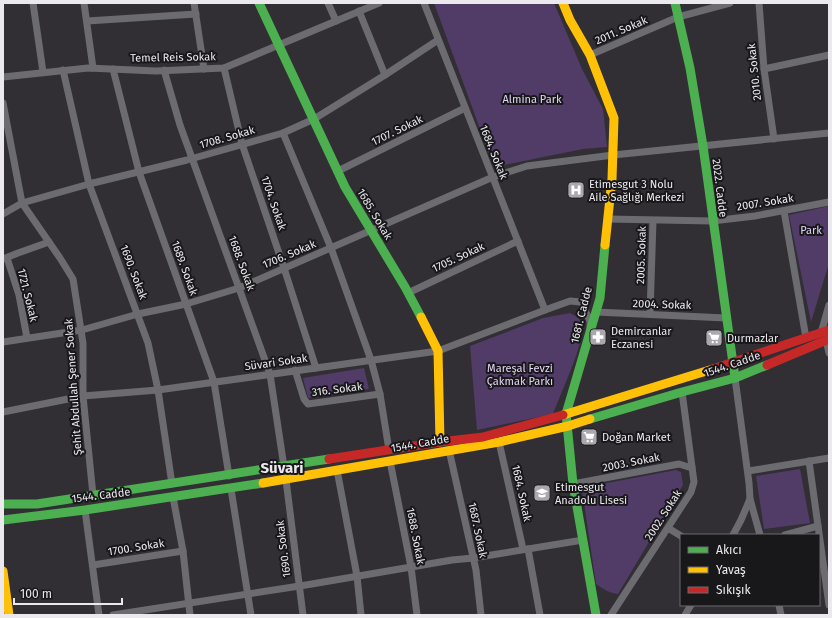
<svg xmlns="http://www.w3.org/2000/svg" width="832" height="618" font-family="'Fira Sans',sans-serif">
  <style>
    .green { fill: #513b67 }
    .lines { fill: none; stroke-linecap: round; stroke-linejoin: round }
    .street { stroke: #6c6b6f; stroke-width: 7 }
    .fast { stroke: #4caf50; stroke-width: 9 }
    .slow { stroke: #ffc107; stroke-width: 9 }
    .jam { stroke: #c62828; stroke-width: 9 }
    .labels { text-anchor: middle; stroke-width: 4; stroke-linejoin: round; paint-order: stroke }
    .street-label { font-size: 11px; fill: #ebe9ee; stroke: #18171a }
    .park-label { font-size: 11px; fill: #e3d3f6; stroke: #18171a }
    .poi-label { font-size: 11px; fill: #ebe9ee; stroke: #18171a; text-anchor: start }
    .district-label { font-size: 15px; font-weight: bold; fill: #ebe9ee; stroke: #18171a }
  </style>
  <rect width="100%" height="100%" fill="#312f34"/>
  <!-- green -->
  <g class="green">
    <polygon points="434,3 554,3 582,69 603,109 607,147 583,149 494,167"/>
    <polygon points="829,206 829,263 811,322 789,215"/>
    <path d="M570,313C576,316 581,319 582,326C585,342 560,395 553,414L477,430L470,346L543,318Z"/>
    <polygon points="364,368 369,389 308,398 303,378"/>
    <polygon points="800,469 810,523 764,529 756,476"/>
    <path d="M676,470L681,472L683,485L618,594C609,593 603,589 596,584L582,490L607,483Z"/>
  </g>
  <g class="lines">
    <!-- street -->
    <g class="street">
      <polyline points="33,3 43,72"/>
      <polyline points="84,3 93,68"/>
      <polyline points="194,3 204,69"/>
      <polyline points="328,3 336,21"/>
      <polyline points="424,3 545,310"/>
      <polyline points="759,3 764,69 774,139"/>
      <polyline points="359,11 385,75"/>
      <polyline points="87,21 196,14"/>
      <polyline points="590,55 678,17 730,3"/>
      <polyline points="224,68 242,144 284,268 316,368"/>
      <polyline points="113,69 139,172 214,382 229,476"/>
      <polyline points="764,69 829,55"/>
      <polyline points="63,70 89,184 148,343 158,390 172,484"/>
      <polyline points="164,70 180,125 270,374 284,467"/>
      <polyline points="3,77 88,68 156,71 224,68 379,3"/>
      <polyline points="3,103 22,203 60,258 73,279 83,343 83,396 93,495"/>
      <polyline points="283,133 331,248 371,360 380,394 389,450"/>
      <polyline points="338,171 465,108"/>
      <polyline points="784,211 806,338"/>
      <polyline points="3,214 22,203 89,184 187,160 283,133 314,119 385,75 438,40"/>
      <polyline points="608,219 712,221 755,216 829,202"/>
      <polyline points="7,258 19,295 27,338"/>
      <polyline points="3,259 18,253 49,242"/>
      <polyline points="408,293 518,241"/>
      <polyline points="596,312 726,318"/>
      <polyline points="650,314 653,221"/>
      <polyline points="821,333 829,305"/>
      <polyline points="826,340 829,353"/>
      <polyline points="3,342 82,330 138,314 186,304 239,288 493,177 527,166 613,155 829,133"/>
      <polyline points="295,370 304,399 308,404 380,394"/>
      <polyline points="3,412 83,396 158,390 438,351 545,310 570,301 581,302 590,321 590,329"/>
      <polyline points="499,442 523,549"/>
      <polyline points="449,450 476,570 481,615"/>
      <polyline points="390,461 411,567 417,615"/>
      <polyline points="809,461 829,605"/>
      <polyline points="337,470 357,576 361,615"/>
      <polyline points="748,471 829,458"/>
      <polyline points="286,480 303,615"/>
      <polyline points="573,484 679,464 692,468"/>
      <polyline points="231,489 251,615"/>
      <polyline points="173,497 183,551 190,615"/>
      <polyline points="750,499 760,535"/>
      <polyline points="85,510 99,615"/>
      <polyline points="668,528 681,536"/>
      <polyline points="733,535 741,520 750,499 749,483 735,378"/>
      <polyline points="785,535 818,526"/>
      <polyline points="528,549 540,615"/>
      <polyline points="93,565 183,551"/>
      <polyline points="779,605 781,615"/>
      <polyline points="113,615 306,585 452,560 473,558 583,540"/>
      <polyline points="611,615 691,492 694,482 682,392"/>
      <polyline points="685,615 691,605"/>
    </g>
    <!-- fast -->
    <g class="fast">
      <polyline points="259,3 345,187 405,287 421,317"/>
      <polyline points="675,3 690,68 703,146 735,378"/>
      <polyline points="590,419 682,392 735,378 767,365"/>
      <polyline points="3,504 37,504 329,459"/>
      <polyline points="3,520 85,510 263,483"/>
      <polyline points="596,615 573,484 566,414 600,298 605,245"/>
    </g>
    <!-- slow -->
    <g class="slow">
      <polyline points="563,3 570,20 590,55 614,118 612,179 605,245"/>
      <polyline points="421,317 438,351 440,442"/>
      <polyline points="563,415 713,369"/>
      <polyline points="263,483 499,442 568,426 590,419"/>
      <polyline points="3,571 9,615"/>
    </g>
    <!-- jam -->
    <g class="jam">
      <polyline points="767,365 829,339"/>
      <polyline points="713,369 829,330"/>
      <polyline points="329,459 440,442 483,437 563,415"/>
    </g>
  </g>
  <!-- icons -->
  <defs>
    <g id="hospital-square" transform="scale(0.9)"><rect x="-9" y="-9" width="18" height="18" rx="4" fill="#aaa8ad" stroke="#18171a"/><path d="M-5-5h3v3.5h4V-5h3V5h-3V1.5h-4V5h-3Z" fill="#fff"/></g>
    <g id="pharmacy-square" transform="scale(0.9)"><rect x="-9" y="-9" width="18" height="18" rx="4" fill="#aaa8ad" stroke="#18171a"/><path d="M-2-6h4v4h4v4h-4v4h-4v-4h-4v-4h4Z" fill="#fff"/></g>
    <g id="supermarket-square" transform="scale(0.9)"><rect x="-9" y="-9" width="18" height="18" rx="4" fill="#aaa8ad" stroke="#18171a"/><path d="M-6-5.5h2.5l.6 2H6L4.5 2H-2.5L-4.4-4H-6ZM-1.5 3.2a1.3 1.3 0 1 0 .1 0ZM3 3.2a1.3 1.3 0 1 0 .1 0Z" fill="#fff"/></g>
    <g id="school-square" transform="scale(0.9)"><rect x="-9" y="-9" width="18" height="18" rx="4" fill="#aaa8ad" stroke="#18171a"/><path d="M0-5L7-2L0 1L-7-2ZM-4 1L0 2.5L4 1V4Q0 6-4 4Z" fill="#fff"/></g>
  </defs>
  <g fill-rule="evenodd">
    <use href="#hospital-square" x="576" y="190"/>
    <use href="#pharmacy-square" x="598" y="337"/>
    <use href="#supermarket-square" x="714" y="338"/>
    <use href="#supermarket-square" x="589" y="437"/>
    <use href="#school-square" x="542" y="493"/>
  </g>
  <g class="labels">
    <!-- street labels -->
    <g class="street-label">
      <text transform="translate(621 30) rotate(-23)" y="4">2011. Sokak</text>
      <text transform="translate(173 57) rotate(-1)" y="4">Temel Reis Sokak</text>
      <text transform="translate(754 72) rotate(-96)" y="4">2010. Sokak</text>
      <text transform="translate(397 130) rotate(-26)" y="4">1707. Sokak</text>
      <text transform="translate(227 137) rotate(-16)" y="4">1708. Sokak</text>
      <text transform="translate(494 152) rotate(68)" y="4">1684. Sokak</text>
      <text transform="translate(720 188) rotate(83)" y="4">2022. Cadde</text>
      <text transform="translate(765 202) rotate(-9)" y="4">2007. Sokak</text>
      <text transform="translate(274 203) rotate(71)" y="4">1704. Sokak</text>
      <text transform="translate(375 214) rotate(59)" y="4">1685. Sokak</text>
      <text transform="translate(289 254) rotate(-23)" y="4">1706. Sokak</text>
      <text transform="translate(641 255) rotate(-88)" y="4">2005. Sokak</text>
      <text transform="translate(458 257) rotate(-25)" y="4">1705. Sokak</text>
      <text transform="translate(242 263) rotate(70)" y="4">1688. Sokak</text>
      <text transform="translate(185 268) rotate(70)" y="4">1689. Sokak</text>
      <text transform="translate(134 272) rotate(69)" y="4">1690. Sokak</text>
      <text transform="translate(28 295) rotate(76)" y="4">1721. Sokak</text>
      <text transform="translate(662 304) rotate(2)" y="4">2004. Sokak</text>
      <text transform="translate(581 315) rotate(-76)" y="4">1681. Cadde</text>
      <text transform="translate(276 362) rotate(-8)" y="4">Süvari Sokak</text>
      <text transform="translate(732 364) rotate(-19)" y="4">1544. Cadde</text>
      <text transform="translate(73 387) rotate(-94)" y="4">Şehit Abdullah Şener Sokak</text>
      <text transform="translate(337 389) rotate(-7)" y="4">316. Sokak</text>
      <text transform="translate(420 443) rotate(-10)" y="4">1544. Cadde</text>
      <text transform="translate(631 462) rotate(-11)" y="4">2003. Sokak</text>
      <text transform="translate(522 493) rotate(78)" y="4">1684. Sokak</text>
      <text transform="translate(101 495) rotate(-7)" y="4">1544. Cadde</text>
      <text transform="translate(663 515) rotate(-57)" y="4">2002. Sokak</text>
      <text transform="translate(478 530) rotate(78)" y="4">1687. Sokak</text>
      <text transform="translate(416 536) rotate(79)" y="4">1688. Sokak</text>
      <text transform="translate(136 547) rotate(-9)" y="4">1700. Sokak</text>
      <text transform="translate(283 549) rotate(-97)" y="4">1690. Sokak</text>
    </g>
    <!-- park labels -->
    <g class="park-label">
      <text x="532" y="103">Almina Park</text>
      <text x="811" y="234">Park</text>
      <text x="520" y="372">Mareşal Fevzi<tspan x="520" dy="13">Çakmak Parkı</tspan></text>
    </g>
    <!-- poi labels -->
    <g class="poi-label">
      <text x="589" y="188">Etimesgut 3 Nolu<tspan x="589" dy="13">Aile Sağlığı Merkezi</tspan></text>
      <text x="611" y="335">Demircanlar<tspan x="611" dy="13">Eczanesi</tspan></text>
      <text x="727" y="342">Durmazlar</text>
      <text x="602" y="441">Doğan Market</text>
      <text x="555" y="491">Etimesgut<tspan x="555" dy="13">Anadolu Lisesi</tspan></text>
    </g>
    <!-- district labels -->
    <g class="district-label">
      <text x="282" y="473">Süvari</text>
    </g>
  </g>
  <!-- border -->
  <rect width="832" height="618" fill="none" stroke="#ebe9ee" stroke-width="8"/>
  <!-- legend -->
  <rect x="680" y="534" width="140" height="72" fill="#18171a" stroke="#6c6b6f"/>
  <rect x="688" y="547" width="20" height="6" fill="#4caf50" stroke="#6c6b6f"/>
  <text x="716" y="554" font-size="12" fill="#ebe9ee">Akıcı</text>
  <rect x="688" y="567" width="20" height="6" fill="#ffc107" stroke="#6c6b6f"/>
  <text x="716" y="574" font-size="12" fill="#ebe9ee">Yavaş</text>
  <rect x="688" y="587" width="20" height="6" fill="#c62828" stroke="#6c6b6f"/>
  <text x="716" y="594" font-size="12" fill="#ebe9ee">Sıkışık</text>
  <!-- scale -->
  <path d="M14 598v6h108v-6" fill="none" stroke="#ebe9ee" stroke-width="2"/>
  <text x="20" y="598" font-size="12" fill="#ebe9ee" stroke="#18171a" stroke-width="3" paint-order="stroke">100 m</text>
</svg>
